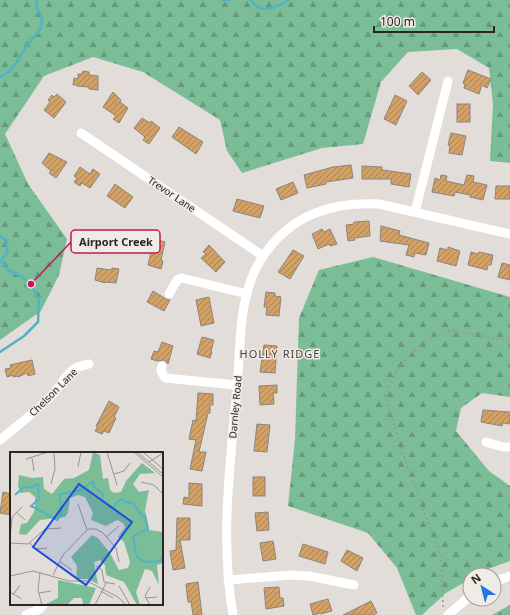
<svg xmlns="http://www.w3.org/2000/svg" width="510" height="615" font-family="'Noto Sans',sans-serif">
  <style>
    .forest { fill: url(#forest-firs) }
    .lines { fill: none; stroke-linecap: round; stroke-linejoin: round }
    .stream { stroke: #50b3c6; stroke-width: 2.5 }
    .building { fill: url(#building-hatch); stroke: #8a8580 }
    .path { stroke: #979490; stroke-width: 1.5; stroke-dasharray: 2 3; stroke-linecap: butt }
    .minor { stroke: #fff; stroke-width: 9 }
    .labels { text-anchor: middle; stroke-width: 3; stroke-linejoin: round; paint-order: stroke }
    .street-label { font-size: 10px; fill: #292725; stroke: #f0ebe5 }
    .neighbourhood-label { font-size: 11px; letter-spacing: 1px; fill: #45413d; stroke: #f0ebe5 }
    .inset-river { fill: none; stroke: #50b3c6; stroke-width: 2 }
    .inset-road { fill: none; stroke: #989490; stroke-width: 1 }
    .view { fill: #1d4ed8; fill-opacity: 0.15; stroke: #1d4ed8; stroke-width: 2 }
    .inset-edge { fill: none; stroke: #292725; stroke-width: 2 }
    .leader { fill: none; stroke: #c2185b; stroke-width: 1.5 }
    .callout-dot { fill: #c2185b; stroke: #f0ebe5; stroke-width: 1.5 }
    .callout { fill: #f0ebe5; stroke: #c2185b; stroke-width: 1.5 }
    .callout-label { font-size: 11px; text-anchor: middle; font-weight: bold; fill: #292725 }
  </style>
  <defs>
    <pattern id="forest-firs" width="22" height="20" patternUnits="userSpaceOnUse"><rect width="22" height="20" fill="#7bbd97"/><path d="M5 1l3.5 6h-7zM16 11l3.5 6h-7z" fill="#659a7b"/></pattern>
    <pattern id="building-hatch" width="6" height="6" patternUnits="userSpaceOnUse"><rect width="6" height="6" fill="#d2a167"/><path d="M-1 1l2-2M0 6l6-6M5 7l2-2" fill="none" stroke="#aa8355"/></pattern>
  </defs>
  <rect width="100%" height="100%" fill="#e2ddd8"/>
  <!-- forest -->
  <g class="forest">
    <polygon points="0,0 510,0 510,163 490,161 493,104 489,68 457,49 408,52 381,82 363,144 322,148 242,173 227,151 220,120 143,72 93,57 44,76 5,134 28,184 67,239 59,275 41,311 0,340"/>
    <polygon points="373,257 510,297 510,397 482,393 461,408 456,431 489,471 510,486 510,561 488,569 477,575 470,575 470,579 446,593 422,615 416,615 397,568 368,533 288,506 295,439 299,318 319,270"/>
    <polygon points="510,605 510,615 492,615"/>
  </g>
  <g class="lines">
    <!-- stream -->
    <g class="stream">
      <polyline points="222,0 229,0"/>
      <path d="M251,0C253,2 255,5 258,7C265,12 282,5 288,0"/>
      <path d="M0,77C16,70 19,56 28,44C33,37 39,34 41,26C44,16 39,13 36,6L37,0"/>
      <polyline points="0,236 7,241 7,253 1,261 8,270 21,276 31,284 39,300 38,322 24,336 0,352"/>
    </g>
  </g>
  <!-- building -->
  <g class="building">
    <polygon points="468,70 491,79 487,88 482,85 479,94 464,88 465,84 463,83"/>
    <polygon points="83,71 89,72 89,75 98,76 98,90 89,89 89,87 77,86 77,85 73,85 74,78 78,79 78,74 82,74"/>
    <polygon points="422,72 431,80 418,95 409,86"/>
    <polygon points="113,92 121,100 120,102 128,108 119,123 113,119 116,116 103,107"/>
    <polygon points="57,94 66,102 54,118 44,110 50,102 48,100 52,95 54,97"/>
    <polygon points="395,95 407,101 396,125 384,119"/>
    <rect x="457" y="104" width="13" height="18"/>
    <polygon points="142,118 150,123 151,121 160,128 149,144 143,140 145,137 134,128"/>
    <polygon points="179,127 203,142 196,154 172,137"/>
    <polygon points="451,133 466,136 462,155 449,153 450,146 448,145"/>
    <polygon points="49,153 67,162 56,178 49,173 51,171 42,163"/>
    <polygon points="351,165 353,178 326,182 326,184 307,188 304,175 333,167"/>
    <polygon points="362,166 382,167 382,170 411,174 409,187 391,184 391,179 362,179"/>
    <polygon points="80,167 90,174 93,169 100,174 90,188 82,183 80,186 74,182 77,178 74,176"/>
    <polygon points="441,175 447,176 446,181 464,185 467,175 474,176 473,182 487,185 483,200 470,197 470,195 455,192 454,196 432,192 435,178 440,180"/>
    <polygon points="293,182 298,193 281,200 276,189"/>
    <polygon points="115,184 133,197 125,208 107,196"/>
    <polygon points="496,186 510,186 510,199 495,199"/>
    <polygon points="237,199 264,206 260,218 233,211"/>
    <polygon points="369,221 370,236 354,238 355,240 348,241 346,225 354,224 354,222"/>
    <polygon points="381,226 400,231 399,235 429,243 426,255 415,253 414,257 406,255 409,245 380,241"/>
    <polygon points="322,229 324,232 330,229 337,244 330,246 329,244 318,249 312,234"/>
    <polygon points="154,239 165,242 161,260 163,261 161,269 148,265"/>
    <polygon points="209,245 225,262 216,272 201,258 206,254 203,252"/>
    <polygon points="448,247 460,251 456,266 437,261 440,248 448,250"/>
    <polygon points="293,250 304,256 290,279 278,272"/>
    <polygon points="471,252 478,254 479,252 493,255 491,265 488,265 487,270 468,265"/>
    <polygon points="502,263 510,265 510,280 498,277"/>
    <polygon points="97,268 111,270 112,268 119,269 116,283 105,282 105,283 95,280"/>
    <polygon points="153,291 166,299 170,300 164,311 147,302"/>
    <polygon points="266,292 275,293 275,296 281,297 279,316 266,315 267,307 264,307"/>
    <polygon points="209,297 214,323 201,326 196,300"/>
    <polygon points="202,337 214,340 211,351 212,352 210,358 197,354"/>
    <polygon points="162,342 173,346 168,364 164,360 157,361 151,359 154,351 158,352"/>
    <polygon points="264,345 277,346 275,373 260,372"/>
    <polygon points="32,360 35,374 28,376 27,373 18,377 18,376 13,377 13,375 7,377 5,369 11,368 10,365"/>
    <polygon points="277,385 277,393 273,393 274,404 260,405 259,386"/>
    <polygon points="198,393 213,394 213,405 210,405 210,413 208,413 199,452 206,452 202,471 190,469 196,440 189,439 193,420 196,421"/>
    <polygon points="109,401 119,407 114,417 116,418 109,433 104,431 102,434 95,431 98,426 96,426"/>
    <polygon points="483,410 510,412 510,424 503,423 502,426 481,422"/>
    <polygon points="257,424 270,425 267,452 254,451"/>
    <rect x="253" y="477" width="12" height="19"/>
    <polygon points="189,483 202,484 202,506 183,504 184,497 189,498"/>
    <polygon points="3,492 11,494 11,515 0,513"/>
    <polygon points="268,512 269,530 257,531 255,513"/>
    <polygon points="177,518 190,518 190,540 180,540 185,568 173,570 170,551 176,550"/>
    <polygon points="273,541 276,559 263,561 260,543"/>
    <polygon points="303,544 328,552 325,564 299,556"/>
    <polygon points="347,550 363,558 357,571 341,561"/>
    <polygon points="198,582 202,615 193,615 191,602 188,602 186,584"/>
    <polygon points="279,587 280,598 283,598 284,606 266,609 264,588"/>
    <polygon points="328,599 332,611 320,614 320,613 313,615 310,604"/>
    <polygon points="371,601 377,613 373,615 343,615"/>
  </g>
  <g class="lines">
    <!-- path -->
    <polyline class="path" points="443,607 441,558 407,466 385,396 398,367 423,342 451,330 510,341"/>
    <!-- minor -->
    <g class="minor">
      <polyline points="81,133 263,256"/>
      <polyline points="415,212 448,81"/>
      <polyline points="169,294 177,280 182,278 247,294"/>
      <polyline points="162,366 161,371 165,378 237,385"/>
      <path d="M0,440C18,425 36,412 52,395C60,387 65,375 74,369C78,366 84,365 89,364"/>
      <polyline points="486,442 503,447 510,447"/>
      <polyline points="228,580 290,575 309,576 354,585"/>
      <polyline points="494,582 510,576"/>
      <polyline points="26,615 40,609 44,604"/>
      <path d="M233,615C220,540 230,464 237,389C241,345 237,293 264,255C292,214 332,202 379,204L510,234"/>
      <polyline points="448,615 470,596"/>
    </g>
  </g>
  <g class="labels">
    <!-- street labels -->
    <g class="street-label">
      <text transform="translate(172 194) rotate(34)" y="4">Trevor Lane</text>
      <text transform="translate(53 392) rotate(-45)" y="4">Chelson Lane</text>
      <text transform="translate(235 407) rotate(-85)" y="4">Darnley Road</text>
    </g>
    <!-- neighbourhood labels -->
    <g class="neighbourhood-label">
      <text x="280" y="358">HOLLY RIDGE</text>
    </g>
  </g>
  <!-- overview -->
  <g transform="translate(10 452)">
    <rect width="153" height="153" fill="#e2ddd8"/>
    <path d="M83,0L90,3L93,27L98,26L100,38L104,41L111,40L116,29L132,11L145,21L130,22L123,32L129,40L139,38L135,58L139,78L153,80V111L147,113L149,133L142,119L135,117L126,140L130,153H127L114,130L96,123L95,113L90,108L84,110L88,132L77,127H66L67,114L61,105L82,83L88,86L100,101L109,118L118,116L120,110L114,90L108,85L115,75L113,71L107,68L96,74L81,68L83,61L75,45L68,43L60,46L58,61L55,65L30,68L16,83L9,82L11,72L17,71L25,58V45L19,40L10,41L8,34L9,23L22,26L33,25L34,37L42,42L54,27L64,26L79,18ZM48,128L86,136L79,153H73L72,146H64L57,153H34L48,146Z" fill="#7bbd97"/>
    <path class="inset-river" d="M5,43L14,35H22L28,32L29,47L21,54L47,68L51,63L50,42L71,38L83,29L84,35L93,42L92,49L96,52L104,56L107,50L113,47L116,50L123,51L132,64H135L138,77L123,84L126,102M126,104L133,109L141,110L150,109L153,103"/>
    <path class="inset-road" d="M97,0L107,33M124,0L153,25M127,0L153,22M133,0L153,17M22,6L24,19M16,7L38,0M139,10L153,1M68,15L71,0M104,22L114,19L120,11M131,30L144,33L153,42M41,32L45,17L44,0M68,52L77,78M6,60L15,68M96,85L109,74M0,87L2,65L12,55M0,91L18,92L35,77L51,76M20,91L25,97L37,96M49,109L62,118M86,114L92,118L94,130L105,132M30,120L28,138L32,153M43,123L53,103L78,77H86L93,81L106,96L109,110M0,124L23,119L59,129H77L108,145L116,153M109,134L120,153M91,139L103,146M0,140L12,147M29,141L41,139M3,143L10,133M135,146L147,145M85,153L96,131M140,153L135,144L140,135"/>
    <path class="view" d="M69,32L122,70L76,133L23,95Z"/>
    <rect width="153" height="153" class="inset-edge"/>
  </g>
  <!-- callouts -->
  <path class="leader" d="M31 284L71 242"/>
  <circle class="callout-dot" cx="31" cy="284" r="4"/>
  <rect class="callout" x="71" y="230" width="89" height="23" rx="4"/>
  <g class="callout-label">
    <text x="116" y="246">Airport Creek</text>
  </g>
  <!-- north arrow -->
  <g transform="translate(482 587) rotate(324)"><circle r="19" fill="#f0ebe5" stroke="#a09d98"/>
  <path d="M0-3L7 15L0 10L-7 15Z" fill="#2078e1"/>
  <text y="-6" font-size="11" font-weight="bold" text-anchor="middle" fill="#292725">N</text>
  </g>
  <!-- scale -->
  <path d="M374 26v6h120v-6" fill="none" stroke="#292725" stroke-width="2"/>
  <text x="380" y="26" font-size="12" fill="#292725" stroke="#f0ebe5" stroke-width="3" paint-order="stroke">100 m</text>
</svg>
